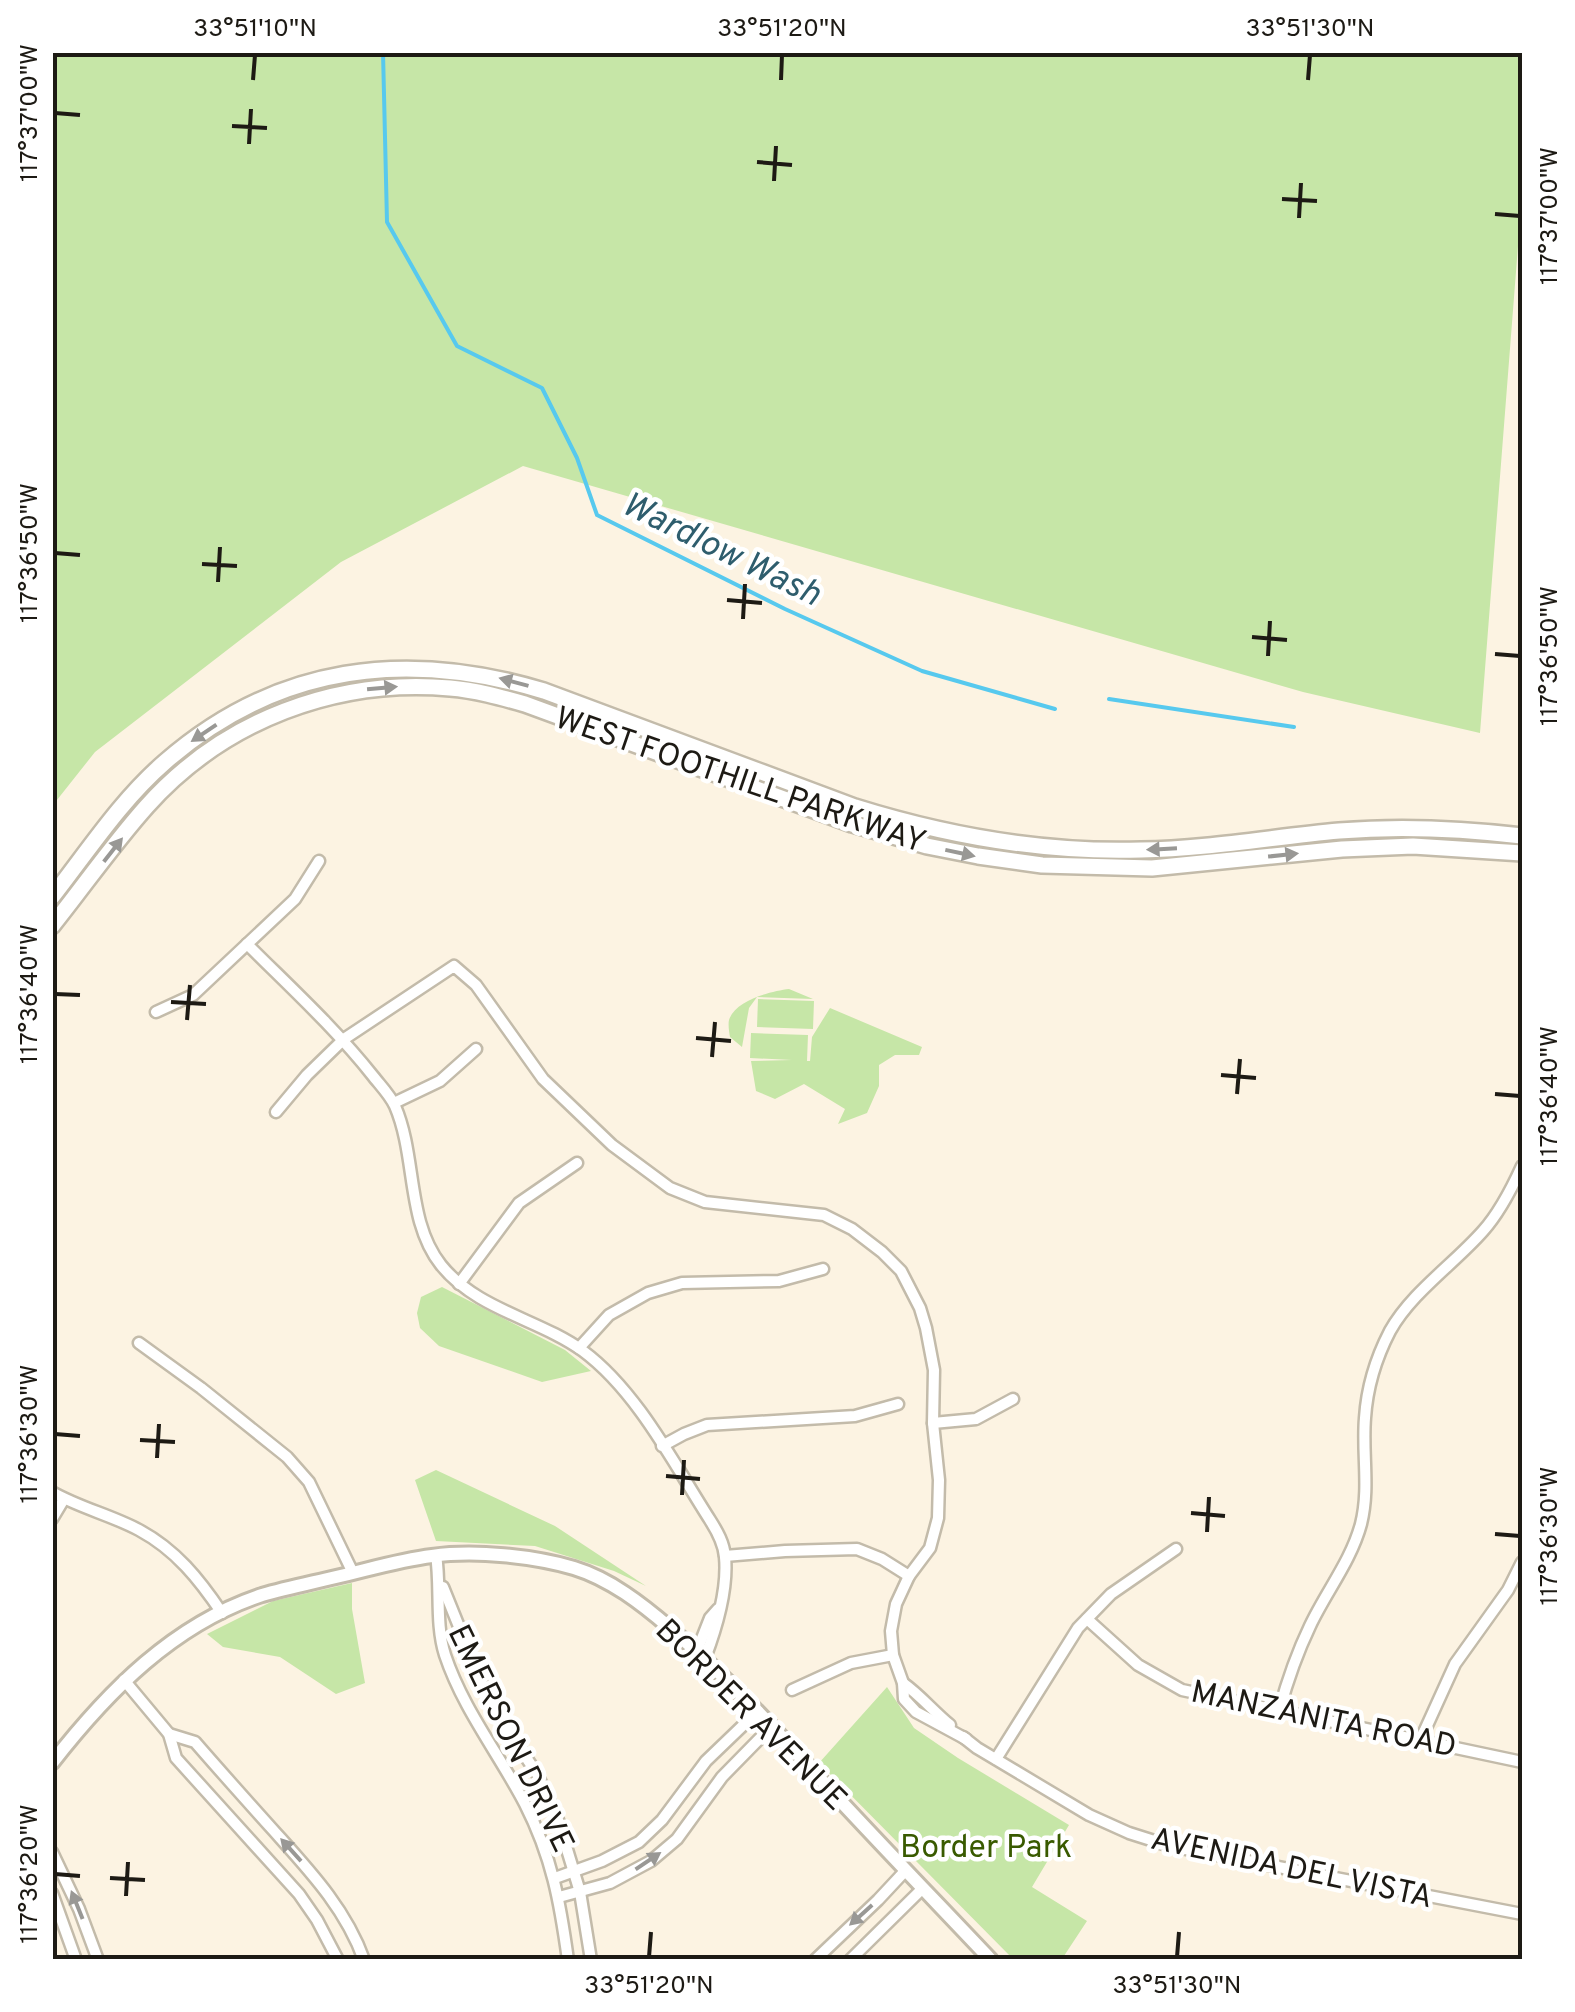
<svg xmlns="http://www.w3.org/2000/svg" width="1575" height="2012" font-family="Overpass,sans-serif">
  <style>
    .green { fill: #c6e6a7 }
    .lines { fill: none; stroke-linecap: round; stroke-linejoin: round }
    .stream { stroke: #57c9ee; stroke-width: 4 }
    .minor-casing { stroke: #c3bbaa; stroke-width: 15 }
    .tertiary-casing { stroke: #c3bbaa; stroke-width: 18 }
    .primary-casing { stroke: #c3bbaa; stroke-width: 20 }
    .minor { stroke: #fff; stroke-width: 10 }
    .tertiary { stroke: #fff; stroke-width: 12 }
    .primary { stroke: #fff; stroke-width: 15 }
    .oneway { fill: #999895 }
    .ticks { fill: none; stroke: #1d1a14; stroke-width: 4 }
    .labels { text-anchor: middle; stroke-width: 9; stroke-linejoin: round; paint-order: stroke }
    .street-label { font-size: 32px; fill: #1d1a14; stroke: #fff }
    .park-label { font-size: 32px; fill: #395a00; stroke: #fff }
    .water-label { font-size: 35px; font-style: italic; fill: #2e5d6d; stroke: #fff }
    .neatline { fill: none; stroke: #1d1a14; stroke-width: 4 }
    .ticks-label { font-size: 25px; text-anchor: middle; fill: #1d1a14 }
  </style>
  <rect width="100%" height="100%" fill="#fcf3e2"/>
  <!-- green -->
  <g class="green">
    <polygon points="53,52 1521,53 1518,246 1480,733 1303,692 523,466 341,562 95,752 53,805"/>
    <path d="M789,989L813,999L757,997L749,1008L742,1047L730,1037C729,1032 728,1024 729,1020C735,1000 772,991 789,989Z"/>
    <polygon points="758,999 814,1001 813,1029 757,1027"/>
    <polygon points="830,1008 922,1047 919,1055 895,1055 879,1065 879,1086 867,1113 838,1124 845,1109 804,1084 775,1099 756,1091 751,1061 792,1060 750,1058 751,1033 808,1035 807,1061 810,1061 812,1037"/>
    <polygon points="442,1287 565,1350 591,1371 542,1382 439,1346 420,1328 417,1313 421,1297"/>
    <polygon points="436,1470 555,1526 646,1586 614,1571 535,1546 436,1541 415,1480"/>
    <polygon points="352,1583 352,1609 365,1683 336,1694 280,1657 223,1647 207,1634 273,1601"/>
    <polygon points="887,1687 914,1728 958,1758 1069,1825 1032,1887 1087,1921 1062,1959 1013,1959 819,1763"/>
  </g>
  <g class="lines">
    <!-- stream -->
    <g class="stream">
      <polyline points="383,52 387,222 457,346 542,388 577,458 597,515 785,609 922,671 1055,709"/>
      <polyline points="1109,699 1294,727"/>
    </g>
    <!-- minor casing -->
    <g class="minor-casing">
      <g id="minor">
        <path d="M247,944C290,987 335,1028 373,1076C380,1085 390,1095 395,1106C417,1157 406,1221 441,1265C477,1310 539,1319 583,1351C637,1391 674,1464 710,1520C717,1531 724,1543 725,1557C728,1589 716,1629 705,1658"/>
        <polyline points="156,1012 193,995 295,899 319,861"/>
        <polyline points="394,1103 440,1081 476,1049"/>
        <polyline points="276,1112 307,1075 344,1039 454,966 476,985 543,1079 612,1145 670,1188 705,1202 824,1215 852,1229 882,1252 901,1271 920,1308 926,1328 934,1370 933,1423 939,1480 938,1518 930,1548 909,1576 896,1604 891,1631 893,1655 903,1683 904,1699 916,1712 966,1739"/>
        <polyline points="459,1284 519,1203 577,1163"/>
        <polyline points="139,1343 201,1388 287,1457 309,1482 353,1573"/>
        <polyline points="579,1348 609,1315 648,1293 682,1283 779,1281 823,1269"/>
        <polyline points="933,1423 976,1419 1013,1399"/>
        <polyline points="662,1446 684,1434 707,1425 855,1416 898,1404"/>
        <path d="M52,1492C80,1508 111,1515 139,1530C176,1550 199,1579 222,1613"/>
        <polyline points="52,1519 64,1499"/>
        <path d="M436,1555C441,1587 435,1624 445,1655C463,1709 499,1754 525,1804C552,1857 560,1902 568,1960"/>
        <polyline points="725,1556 785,1551 857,1549 882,1559 909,1576"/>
        <polyline points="443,1587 489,1701 537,1774 558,1820 580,1892 591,1960"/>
        <polyline points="1087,1619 1138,1665 1182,1690 1522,1762"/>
        <polyline points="697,1651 710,1618 718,1609"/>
        <polyline points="124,1680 169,1734 176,1758 299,1894 317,1920 338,1960"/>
        <path d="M903,1683C920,1695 934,1712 950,1725"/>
        <polyline points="792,1690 851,1663 893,1655"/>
        <path d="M1279,1711C1287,1682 1297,1653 1310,1626C1326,1592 1351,1561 1361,1524C1370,1488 1362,1454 1365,1418C1367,1387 1376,1358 1390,1331C1412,1292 1454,1264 1483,1231C1500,1212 1512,1188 1522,1166"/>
        <path d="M169,1734L195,1742C221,1772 247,1801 274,1831C309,1870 346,1909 364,1960"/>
        <polyline points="963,1737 977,1748 1089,1815 1129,1833 1170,1846 1522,1914"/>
        <polyline points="1420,1741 1455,1664 1508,1590 1522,1562"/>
        <polyline points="996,1759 1078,1628 1111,1594 1176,1549"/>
        <polyline points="52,1852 79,1909 98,1960"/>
        <polyline points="555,1878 602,1861 639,1842 662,1820 706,1761 758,1711"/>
        <polyline points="52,1893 76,1960"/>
        <polyline points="559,1897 610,1883 651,1861 677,1839 722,1777 772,1726"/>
        <polyline points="815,1960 878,1900 906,1870"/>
        <polyline points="850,1960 923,1888"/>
      </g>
    </g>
    <!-- tertiary casing -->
    <g class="tertiary-casing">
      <path id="tertiary" d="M52,1763C108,1691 174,1624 262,1595C286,1588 311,1583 336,1577C367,1570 399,1560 432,1556C475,1550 533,1556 574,1568C610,1579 642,1604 670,1628C730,1679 782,1737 835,1795C886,1850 939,1905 991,1960"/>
    </g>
    <!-- primary casing -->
    <g class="primary-casing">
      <g id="primary">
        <path d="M52,897C88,851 121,800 165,762C276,665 406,649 544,691L855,807C948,836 1044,853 1141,850C1208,849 1273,837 1339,831C1399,826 1463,829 1522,836"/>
        <path d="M52,926C84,886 113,844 147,806C224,720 336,678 450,688C475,690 500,697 525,704L852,824L927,846L978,856L1042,865L1152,868L1342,849L1413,846L1522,853"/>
      </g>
    </g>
    <!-- minor -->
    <use href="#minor" class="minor"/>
    <!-- tertiary -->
    <use href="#tertiary" class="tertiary"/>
    <!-- primary -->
    <use href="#primary" class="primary"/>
  </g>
  <!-- one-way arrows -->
  <defs><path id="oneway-solid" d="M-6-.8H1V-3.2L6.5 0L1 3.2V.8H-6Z" transform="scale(2.5)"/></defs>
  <g class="oneway">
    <use href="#oneway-solid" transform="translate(514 682) rotate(-165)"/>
    <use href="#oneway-solid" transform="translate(382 688) rotate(-5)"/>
    <use href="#oneway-solid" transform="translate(204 733) rotate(146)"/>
    <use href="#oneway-solid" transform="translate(1162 849) rotate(177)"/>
    <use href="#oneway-solid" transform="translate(113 850) rotate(-52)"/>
    <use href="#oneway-solid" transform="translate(960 853) rotate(12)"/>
    <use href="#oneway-solid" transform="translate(1283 855) rotate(-6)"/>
    <use href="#oneway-solid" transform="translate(291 1850) rotate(-132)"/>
    <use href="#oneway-solid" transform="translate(648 1861) rotate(-34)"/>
    <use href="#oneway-solid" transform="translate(77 1905) rotate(-112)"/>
    <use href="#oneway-solid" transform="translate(861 1915) rotate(138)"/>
  </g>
  <!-- ticks -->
  <path class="ticks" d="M253,80L255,55M781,80L782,55M1308,80L1310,55M55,113L80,115M232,126L267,128M249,144L251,109M757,162L792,165M774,181L776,146M1282,199L1317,201M1495,214L1520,216M1299,218L1301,183M55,553L80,555M202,564L237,566M218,582L220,547M727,600L762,603M743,619L745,584M1252,637L1287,640M1495,654L1520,656M1268,656L1270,621M55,994L80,995M171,1002L206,1004M187,1020L190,985M696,1038L731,1041M712,1057L715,1022M1221,1075L1256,1078M1237,1094L1240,1059M1495,1094L1520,1096M55,1434L80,1436M140,1440L175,1442M157,1458L159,1424M666,1476L700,1479M682,1495L684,1460M1191,1513L1225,1516M1207,1532L1209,1497M1495,1534L1520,1536M55,1874L80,1876M110,1878L145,1880M126,1896L128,1862M649,1957L651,1932M1177,1957L1179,1932"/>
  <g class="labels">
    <!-- street labels -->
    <g class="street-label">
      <text transform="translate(741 779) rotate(19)" y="11">WEST FOOTHILL PARKWAY</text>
      <text transform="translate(752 1714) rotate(45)" y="11">BORDER AVENUE</text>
      <text transform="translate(1324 1718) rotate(12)" y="11">MANZANITA ROAD</text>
      <text transform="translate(512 1738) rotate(64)" y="11">EMERSON DRIVE</text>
      <text transform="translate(1292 1867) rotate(12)" y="11">AVENIDA DEL VISTA</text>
    </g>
    <!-- park labels -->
    <g class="park-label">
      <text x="986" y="1857">Border Park</text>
    </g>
    <!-- water labels -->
    <g class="water-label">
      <text transform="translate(722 548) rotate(26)" y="12">Wardlow Wash</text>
    </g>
  </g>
  <!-- border -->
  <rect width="1575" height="2012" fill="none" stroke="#ffffff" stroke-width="110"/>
  <rect x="55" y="55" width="1465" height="1902" class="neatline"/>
  <g class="ticks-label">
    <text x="255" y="36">33°51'10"N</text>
    <text x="782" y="36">33°51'20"N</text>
    <text x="1310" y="36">33°51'30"N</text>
    <text transform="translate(28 113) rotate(-90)" y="9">117°37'00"W</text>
    <text transform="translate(1548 216) rotate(-90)" y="9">117°37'00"W</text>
    <text transform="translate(28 553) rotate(-90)" y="9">117°36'50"W</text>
    <text transform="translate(1548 656) rotate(-90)" y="9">117°36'50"W</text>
    <text transform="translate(28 994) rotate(-90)" y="9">117°36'40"W</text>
    <text transform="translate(1548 1096) rotate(-90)" y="9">117°36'40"W</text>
    <text transform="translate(28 1434) rotate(-90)" y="9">117°36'30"W</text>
    <text transform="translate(1548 1536) rotate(-90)" y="9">117°36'30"W</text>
    <text transform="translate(28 1874) rotate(-90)" y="9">117°36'20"W</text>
    <text x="649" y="1993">33°51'20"N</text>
    <text x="1177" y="1993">33°51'30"N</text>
  </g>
</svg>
